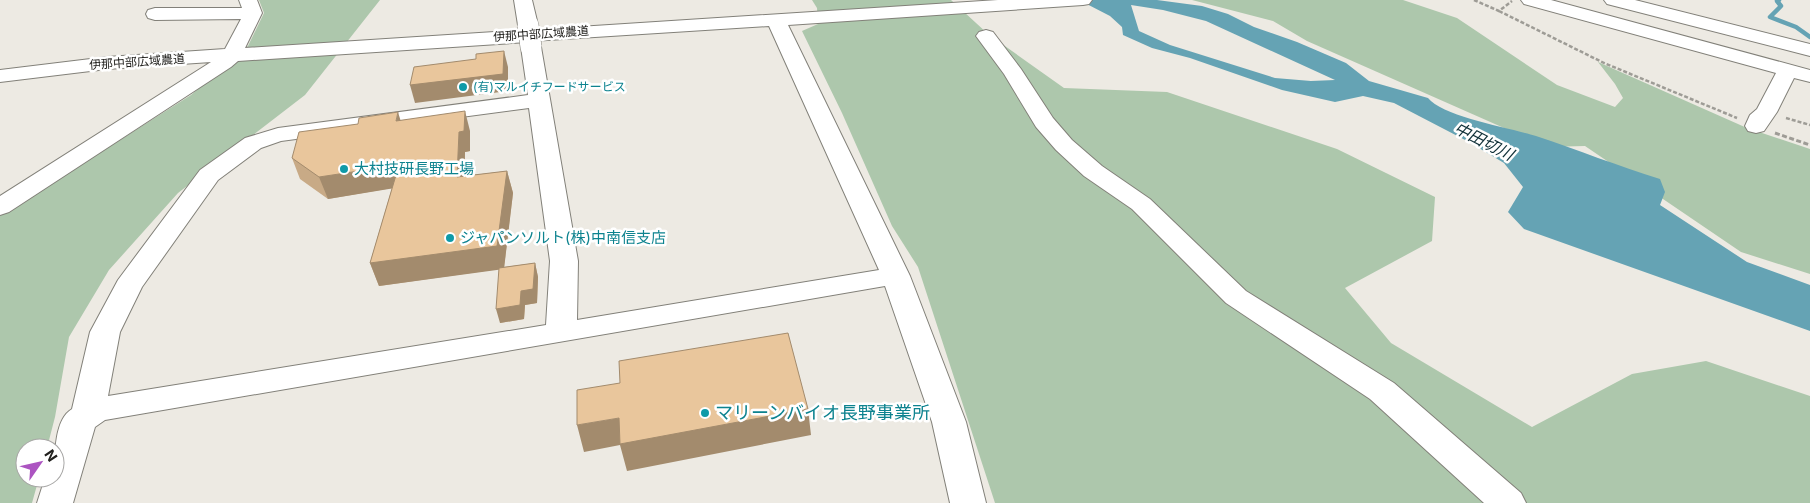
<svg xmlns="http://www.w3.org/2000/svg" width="1810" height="503" font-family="Inter,'Noto Sans JP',sans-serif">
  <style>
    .green { fill: #adc7ac }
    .water { fill: #65a3b4; fill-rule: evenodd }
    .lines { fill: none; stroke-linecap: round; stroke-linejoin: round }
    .stream { stroke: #65a3b4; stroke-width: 4.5 }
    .minor-casing { stroke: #828079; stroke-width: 2 }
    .path-far1 { stroke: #9e9c96; stroke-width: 2.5; stroke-dasharray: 4 2; stroke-linecap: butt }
    .path { stroke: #9e9c96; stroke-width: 3; stroke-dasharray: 5 2.5; stroke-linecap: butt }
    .minor { fill: #fff; fill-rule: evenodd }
    .minor-bridge-casing { stroke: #828079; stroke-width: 22; stroke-linecap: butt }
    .minor-bridge { stroke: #fff; stroke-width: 21 }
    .wall { fill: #c8aa86 }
    .shaded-wall { fill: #a38b6d }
    .building { fill: #e9c69c; stroke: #a38b6d }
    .culture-dot { fill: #0f9aa8; stroke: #fff; stroke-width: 2 }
    .labels { text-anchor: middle; stroke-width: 5; stroke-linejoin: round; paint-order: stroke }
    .far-street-label { font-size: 12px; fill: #22211e; stroke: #fff }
    .far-culture-label { font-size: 12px; fill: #0d838f; stroke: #fff; text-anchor: start }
    .culture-label { font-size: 15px; fill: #0d838f; stroke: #fff; text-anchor: start }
    .water-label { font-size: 16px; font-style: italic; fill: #0f2f37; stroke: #fff }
    .near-culture-label { font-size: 18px; fill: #0d838f; stroke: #fff; text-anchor: start }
  </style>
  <rect width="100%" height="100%" fill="#edeae3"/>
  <!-- green -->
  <g class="green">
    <polygon points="259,0 380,0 305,95 178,193 109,270 69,337 55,417 47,448 25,448 25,478 39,478 32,503 0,503 0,216 191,95 248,46 264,13"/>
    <polygon points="812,0 951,0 988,34 1064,88 1167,92 1337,149 1435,197 1432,241 1345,288 1391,343 1532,427 1632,374 1706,361 1810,396 1810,503 995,503 918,267 892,226 842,113 802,31 818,24 817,8"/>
    <polygon points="1192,0 1403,0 1457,18 1557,85 1615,107 1623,98 1615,84 1598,62 1747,128 1810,149 1810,274 1741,252 1585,146 1547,147 1307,41 1273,21"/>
  </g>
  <!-- water -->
  <path class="water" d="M1079,0H1157L1202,6L1228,14L1254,27L1297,42L1346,63L1369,81L1428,98C1443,117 1511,128 1536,136C1578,150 1618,166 1660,179L1665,192L1660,205L1747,262L1810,285V331L1524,229L1508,212L1523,187L1504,163L1469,142L1394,103L1363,96L1335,102L1282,90L1190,58L1152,48L1123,35L1122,27L1110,16ZM1131,5L1163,10L1206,21L1335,80L1311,81L1275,78L1170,45L1139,31Z"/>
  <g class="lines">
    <!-- stream -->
    <polyline class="stream" points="1779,0 1777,1 1781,6 1770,17 1796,27 1810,37"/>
    <!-- minor casing -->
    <g class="minor-casing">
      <g id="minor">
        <path d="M239,0H257L262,13L245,48L526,30L521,29L518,25L514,0H532L538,25L532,30L998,0H1092L1089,4L1083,5L788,25L910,276L966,422L986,503H950L932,422L885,286L105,420L95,427L73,503H37L45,478H55C55,459 53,420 72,409L90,332L118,280L200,170L245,138L278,128L528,95L521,47L524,43L528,42L238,61L231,67L9,212L0,215V196L211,62L107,69L0,82V70L107,57L225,49L241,19L155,20L148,18L146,14L148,10L155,8H242ZM769,26L879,270L577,320L578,261L541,47L538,43L532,41ZM529,108L550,261L546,325L108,396L120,332L142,287L218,180L261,148L281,141Z"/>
        <polygon points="1521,0 1551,0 1810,70 1810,82 1794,78 1777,112 1764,131 1756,133 1748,131 1745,126 1750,115 1757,109 1776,73 1524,4"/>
        <polygon points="1604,0 1635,0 1810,44 1810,56 1607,4"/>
        <polygon points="986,30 993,32 1021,69 1053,118 1072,140 1102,166 1150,199 1246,291 1394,383 1521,493 1526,503 1484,503 1370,399 1226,303 1132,209 1084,176 1056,150 1036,127 1004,74 976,36 979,32"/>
      </g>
    </g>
    <!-- path-far1 -->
    <g class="path-far1">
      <polyline points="1474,0 1499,11 1512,1"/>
      <polyline points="1499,11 1604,63 1737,118"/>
      <polyline points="1786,118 1810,125"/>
    </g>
    <!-- path -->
    <polyline class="path" points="1775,133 1810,145"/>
    <!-- minor -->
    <use href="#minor" class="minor"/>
    <!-- minor-bridge casing -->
    <g class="minor-bridge-casing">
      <polyline id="minor-bridge" points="528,25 531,47"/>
    </g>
    <!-- minor-bridge -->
    <use href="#minor-bridge" class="minor-bridge"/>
  </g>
  <!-- wall -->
  <polygon class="wall" points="400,120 470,131 470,151 465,152 464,176 507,171 513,193 504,267 535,263 538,277 537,303 525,305 524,319 500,323 499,269 379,286 370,263 392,188 328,199 300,179 292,158 358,124"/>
  <!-- shaded-wall -->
  <g class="shaded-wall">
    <polygon points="504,51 508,67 508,91 415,103 410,85"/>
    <polygon points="465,111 470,131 470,151 465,152 464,199 457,177 459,132"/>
    <polygon points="398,112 404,132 396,121"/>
    <polygon points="399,165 407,186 328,199 319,177"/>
    <polygon points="507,171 513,193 504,269 379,286 370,263"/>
    <polygon points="535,263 538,277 537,303 525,305 524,319 500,323 496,309 521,291"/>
    <polygon points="808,409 811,435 627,471 620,445 584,452 577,425 619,418"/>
  </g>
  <!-- building -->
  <g class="building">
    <polygon points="504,51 503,74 410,85 414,67 476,59 476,54"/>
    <polygon points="465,111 464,131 459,132 457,177 507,171 497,246 370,263 399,165 319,177 292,158 299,132 358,124 359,118 398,112 396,121"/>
    <polygon points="535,263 533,289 521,291 520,305 496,309 499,268"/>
    <polygon points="788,333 808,409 620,444 619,418 577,425 577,390 620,383 619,361"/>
  </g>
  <!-- markers -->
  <g class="culture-dot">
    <circle cx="463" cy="87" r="5"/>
    <circle cx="344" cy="169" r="5"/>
    <circle cx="450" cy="238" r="5"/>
    <circle cx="705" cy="413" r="5"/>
  </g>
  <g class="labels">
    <!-- far-street labels -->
    <g class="far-street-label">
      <text transform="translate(541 34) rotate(-4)" y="4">伊那中部広域農道</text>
      <text transform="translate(137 62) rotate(-4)" y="4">伊那中部広域農道</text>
    </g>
    <!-- far-culture labels -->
    <g class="far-culture-label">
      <text x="473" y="91">(有)マルイチフードサービス</text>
    </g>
    <!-- culture labels -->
    <g class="culture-label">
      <text x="354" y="174">大村技研長野工場</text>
      <text x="460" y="243">ジャパンソルト(株)中南信支店</text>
    </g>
    <!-- water labels -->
    <g class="water-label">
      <text transform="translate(1484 141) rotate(27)" y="6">中田切川</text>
    </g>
    <!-- near-culture labels -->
    <g class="near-culture-label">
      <text x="715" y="419">マリーンバイオ長野事業所</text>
    </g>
  </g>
  <!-- north arrow -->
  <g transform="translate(40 463) rotate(56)"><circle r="24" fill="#ffffff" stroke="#a7a6a5"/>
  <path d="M0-4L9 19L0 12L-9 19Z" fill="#ac54c1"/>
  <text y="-8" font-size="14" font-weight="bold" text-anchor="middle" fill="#22211e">N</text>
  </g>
</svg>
